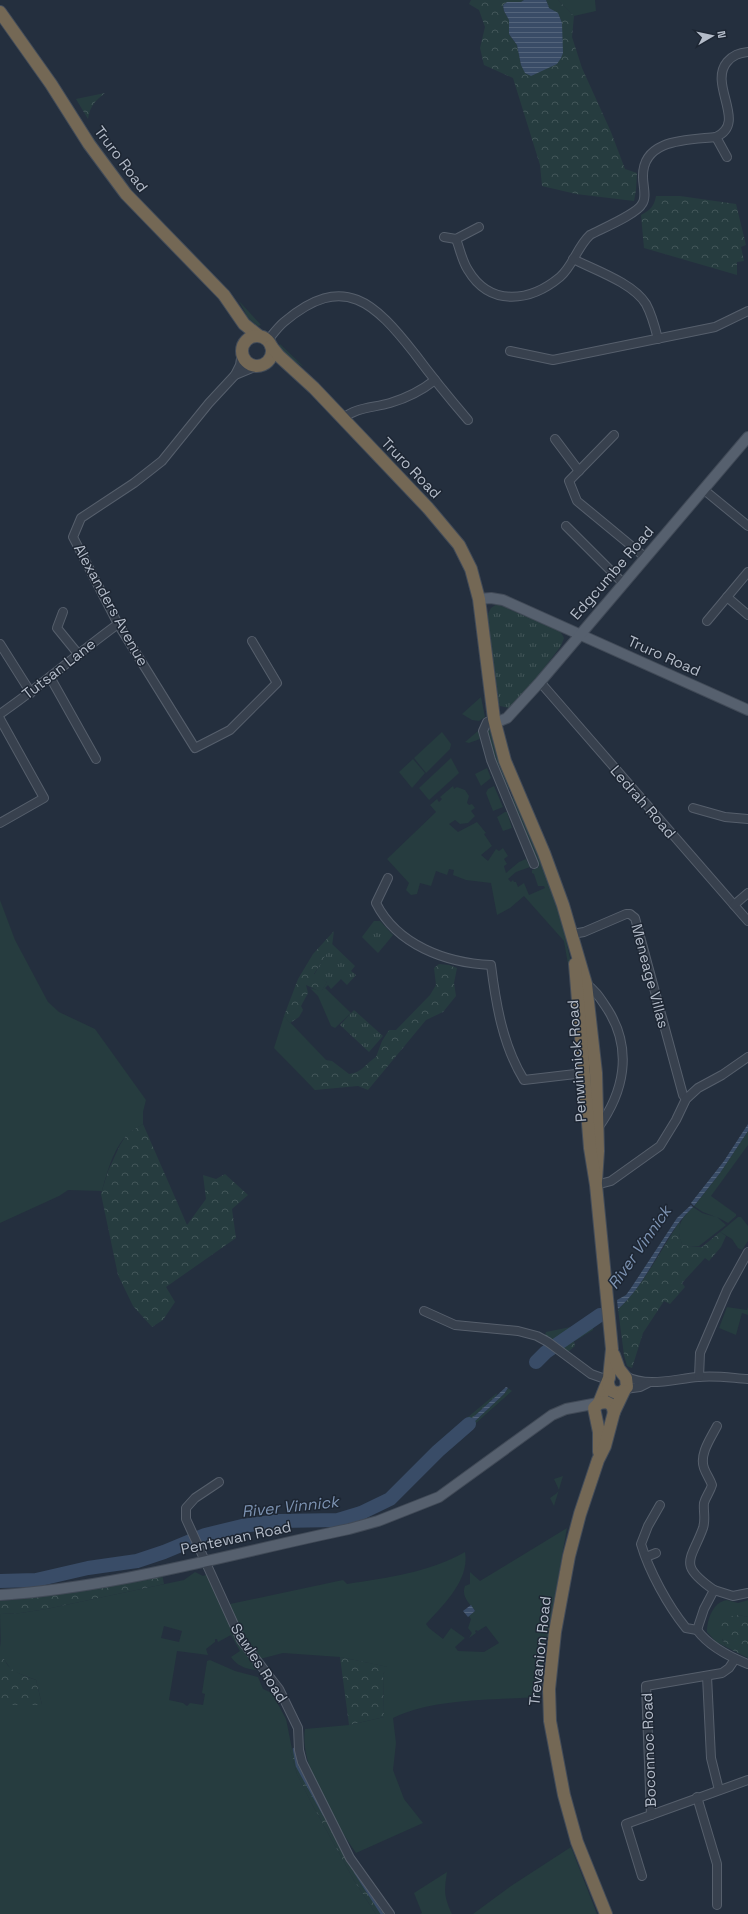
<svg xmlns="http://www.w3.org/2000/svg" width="748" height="1914" font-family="'Space Grotesk',sans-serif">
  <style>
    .green { fill: #263c3f; fill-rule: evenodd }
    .forest { fill: url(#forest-crowns) }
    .park { fill: url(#park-tufts) }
    .water { fill: url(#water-rules) }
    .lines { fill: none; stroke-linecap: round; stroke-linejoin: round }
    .stream { stroke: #394c67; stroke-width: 2.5 }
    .river { stroke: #394c67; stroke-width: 14 }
    .minor-casing { stroke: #565f6c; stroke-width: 10 }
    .major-casing { stroke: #414a57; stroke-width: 12 }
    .highway-casing { stroke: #434c59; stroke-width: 14 }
    .minor { stroke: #38414e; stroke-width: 8 }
    .major { stroke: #56606e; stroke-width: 10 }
    .highway { stroke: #746855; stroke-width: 12 }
    .labels { text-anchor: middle; stroke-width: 3; stroke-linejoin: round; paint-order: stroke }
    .street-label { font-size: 15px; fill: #b4bcc9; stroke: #1d2633 }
    .water-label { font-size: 16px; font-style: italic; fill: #7c92b1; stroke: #1d2633 }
  </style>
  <defs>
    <pattern id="forest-crowns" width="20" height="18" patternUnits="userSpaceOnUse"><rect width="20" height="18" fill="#263c3f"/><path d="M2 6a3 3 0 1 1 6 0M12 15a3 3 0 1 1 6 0" fill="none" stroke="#435659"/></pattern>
    <pattern id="park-tufts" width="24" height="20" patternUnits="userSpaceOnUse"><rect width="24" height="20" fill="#263c3f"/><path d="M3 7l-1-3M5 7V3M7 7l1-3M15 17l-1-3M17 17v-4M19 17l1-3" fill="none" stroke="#435659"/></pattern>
    <pattern id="water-rules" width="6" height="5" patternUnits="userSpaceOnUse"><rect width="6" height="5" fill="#394c67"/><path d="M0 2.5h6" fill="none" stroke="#53647b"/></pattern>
  </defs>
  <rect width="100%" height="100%" fill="#242f3e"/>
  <!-- green -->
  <g class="green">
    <polygon points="558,0 595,0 596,11 574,16"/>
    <polygon points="239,301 261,325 258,326 248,318"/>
    <polygon points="280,344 304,367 286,356 279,346"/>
    <polygon points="481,697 485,717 479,721 472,720 462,714"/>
    <polygon points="489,727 497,757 509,789 506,788 494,757 486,731"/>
    <polygon points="478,731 480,739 469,743 465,742"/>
    <polygon points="442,732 451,744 450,749 426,773 414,758"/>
    <polygon points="451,758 459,773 429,800 419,788"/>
    <polygon points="413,759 425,773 412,788 399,772"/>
    <polygon points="487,768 491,778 481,786 475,774"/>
    <polygon points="453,786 454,789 457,787 465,790 469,796 467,803 469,805 472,804 475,808 471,811 475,816 468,823 460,824 455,820 449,824 458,832 477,822 486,833 484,834 492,846 481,855 488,861 496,849 499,851 503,848 508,856 504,859 507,864 504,866 506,873 519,862 526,859 530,867 516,872 508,879 511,882 513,880 514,882 516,882 518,887 524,883 529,895 545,888 544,886 538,886 534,874 532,873 532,870 539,867 511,798 513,797 546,873 561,917 570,958 578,1023 564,941 524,896 510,908 497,915 491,883 466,880 453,875 454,870 449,869 447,875 436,871 431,886 420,883 417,894 411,895 406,890 409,883 387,859 436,812 430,805 437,799 439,802 442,799 440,797"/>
    <polygon points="494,786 503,807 493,811 486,793 488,789"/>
    <polygon points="505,812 507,812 512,828 503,831 497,817"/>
    <path d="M0,900L15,940L48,1002L59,1012L95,1029L146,1100L143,1112V1124C138,1128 131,1131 127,1135C113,1149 107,1173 102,1191L68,1190L59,1196L0,1223Z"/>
    <polygon points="310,988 321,991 325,988 351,1013 335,1028 331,1026 318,996"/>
    <polygon points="284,1016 327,1061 315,1090 274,1048"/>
    <path d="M748,1131V1145L711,1196L736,1214V1216L728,1223L717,1217L726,1225L699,1246H688L682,1244C675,1228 681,1218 693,1207L702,1213L716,1217L703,1212L694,1206L720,1173Z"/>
    <polygon points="738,1217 741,1217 748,1226 748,1241 742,1250 738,1248 732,1239 720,1232"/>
    <polygon points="727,1307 747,1310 748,1307 748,1315 742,1313 736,1335 719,1328"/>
    <polygon points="589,1318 591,1320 572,1331 571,1327"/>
    <polygon points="592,1322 594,1325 593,1330 575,1341 573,1335"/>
    <polygon points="551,1351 554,1353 540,1366 537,1363"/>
    <polygon points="508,1388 512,1391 458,1439 457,1438 504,1394"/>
    <polygon points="563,1476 554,1506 550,1498 557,1493 559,1490 554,1479"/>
    <path d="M567,1528L547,1640L544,1641L540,1697C496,1700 433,1698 393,1718L396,1743L393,1770L404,1799L423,1823L356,1853C335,1822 299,1766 305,1729L349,1725L384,1717L383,1674L387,1667L340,1657L283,1653L260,1659C248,1645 228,1624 230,1604L343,1580L347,1584C386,1578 431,1572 465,1552C470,1580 443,1605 426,1624L429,1628L443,1639L451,1628L465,1638L455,1647L458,1651L484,1652L499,1643L486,1626L478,1631L476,1630L475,1631L476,1633L469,1638L472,1633L468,1628L471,1619L469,1616L475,1611C469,1603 461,1596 465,1586L470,1584V1572L480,1581Z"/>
    <path d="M195,1572L203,1576L208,1574L231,1626L258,1667L257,1670C246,1669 237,1666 231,1657L240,1651L231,1635L218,1642L217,1639H215V1642L206,1649L208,1655L177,1651L169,1700L183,1703L187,1706L190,1703L203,1705L205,1694L202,1693L207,1661L210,1660L235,1671L258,1677L263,1689L272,1693L286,1719L292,1749H290L297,1774L311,1802L355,1882L376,1914H0V1705H42L36,1680L12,1671L1,1655L0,1614L20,1613L46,1609L155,1586L184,1580ZM164,1626L182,1631L179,1642L161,1638Z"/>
    <path d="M727,1600L738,1603L748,1600V1617L738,1615L722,1639L726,1647L716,1642L707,1632C707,1619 713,1602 727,1600Z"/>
    <polygon points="571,1847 597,1914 473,1914 511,1886"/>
    <path d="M447,1872C444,1891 444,1897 452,1914H420L422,1913L414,1893Z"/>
  </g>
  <!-- forest -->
  <g class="forest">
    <path d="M471,0H524L521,2H507L503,6L504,11L509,20V34L517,45L521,65L562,40C558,22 568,21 549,8L546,0H558L574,16L572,37L582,68L611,132L625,169L637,173L636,190L634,201L576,194L542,186L540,165L513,78L484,65L480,48L485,27L479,10L469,4Z"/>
    <path d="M105,93C95,101 90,106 88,119L76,99Z"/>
    <path d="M656,196H680L736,204L746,245L741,247L744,261L737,262V275L644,248L641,215C650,210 654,207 656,196Z"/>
    <polygon points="334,931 332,946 314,974 327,982 321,992 306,985 308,993 301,1006 303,1010 299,1017 290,1023 284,1016 298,979 313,954"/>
    <path d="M439,964L449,965L457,968L454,983L456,996L443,1012L426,1020L368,1090L358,1086L315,1090L305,1079L312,1064L318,1059L332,1061L349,1074C362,1073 366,1063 376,1057L382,1041L389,1030H396L430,995L436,985L434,968Z"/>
    <polygon points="143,1124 187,1225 206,1199 203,1175 216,1179 225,1174 248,1195 232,1209 236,1238 166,1287 175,1302 163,1320 152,1327 133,1306 118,1275 101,1194 108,1171 120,1145 127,1134"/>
    <path d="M680,1221L679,1235L682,1244L688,1246L702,1247L720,1232L726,1236L721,1247L709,1261L705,1258L682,1283L685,1287L670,1304L664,1301L643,1333L632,1368L627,1366L624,1355L618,1309C642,1288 662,1248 680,1221Z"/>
    <polygon points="571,1327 572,1331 554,1343 545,1336 546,1332"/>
    <polygon points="573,1335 575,1346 568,1352 557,1346"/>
    <polygon points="497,1393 496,1396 454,1435 450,1432"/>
    <path d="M162,1574L164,1584L155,1586L46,1609L20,1613L0,1614V1601C55,1597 108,1586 162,1574Z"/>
    <polygon points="738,1615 748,1617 748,1658 726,1647 717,1627 721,1618"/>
    <path d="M0,1640C3,1669 11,1671 36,1680L42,1705H0Z"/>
    <polygon points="340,1657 388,1667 383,1674 384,1717 349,1725"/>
    <polygon points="290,1749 297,1750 299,1763 386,1914 376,1914 355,1882 311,1802 297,1774"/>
  </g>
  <!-- park -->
  <g class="park">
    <polygon points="497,604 560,631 564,638 561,646 515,706 509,708 500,706 497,701 487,616 491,608"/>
    <polygon points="374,921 380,921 393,935 378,953 362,937"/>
    <polygon points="332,944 355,966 351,971 356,975 347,985 341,979 331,989 328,985 321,992 327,982 314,975"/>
    <polygon points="354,1010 383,1036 369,1052 340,1025"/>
  </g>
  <!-- water -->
  <g class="water">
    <polygon points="524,0 546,0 549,8 558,13 562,23 563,53 561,58 557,64 531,76 525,73 521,65 517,45 509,34 509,20 504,11 503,5 507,2 521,2"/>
    <polygon points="748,1124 748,1131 720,1173 694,1206 691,1203 724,1161"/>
    <path d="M691,1205L693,1207C662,1236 650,1281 618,1309L617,1300L626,1295L631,1288L677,1218Z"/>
    <polygon points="591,1320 592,1322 557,1346 554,1343"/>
    <polygon points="547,1348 551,1351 537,1363 534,1360"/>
    <polygon points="506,1387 508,1388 504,1394 457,1438 454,1435"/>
    <polygon points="471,1605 475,1611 468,1617 463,1611"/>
  </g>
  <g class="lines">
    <!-- stream -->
    <g class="stream">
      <polyline points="294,1749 297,1766 324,1815"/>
      <polyline points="355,1872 382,1914"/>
    </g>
    <!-- river -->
    <g class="river">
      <polyline points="536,1362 546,1352 600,1315"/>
      <polyline points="0,1581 36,1580 88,1568 137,1561 164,1552 205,1535 242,1526 279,1521 338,1520 361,1513 390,1499 438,1451 469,1424"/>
    </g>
    <!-- minor casing -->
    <g class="minor-casing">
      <g id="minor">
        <polyline points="716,137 727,157"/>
        <polyline points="444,237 456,239 479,227"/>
        <path d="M456,239C460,249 462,261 468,270C490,307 530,302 560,277C573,266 577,247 590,235C601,229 637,214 642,204C647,197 643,186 643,177C642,138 689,140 716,137C748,123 708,85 727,62C733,55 739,53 748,52"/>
        <path d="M573,259C595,270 633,283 646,304C652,315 655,327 658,339"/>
        <path d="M268,340C273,334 278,327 284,322C344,271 375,303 415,354C432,377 450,399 468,420"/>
        <polyline points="510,351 553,360 715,327 748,311"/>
        <polyline points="242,352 240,365 235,375 209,403 162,461 134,483 81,518 73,537 118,624 195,748 230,730 277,683 252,641"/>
        <polyline points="235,375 257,366"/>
        <path d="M342,419C356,407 373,408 390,403C407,398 421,391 435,380"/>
        <polyline points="614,435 569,481 577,501 646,558"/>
        <polyline points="555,439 579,471"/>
        <polyline points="703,489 748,526"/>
        <polyline points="566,526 624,584"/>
        <polyline points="727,597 748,615"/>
        <polyline points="63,612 57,628 79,655"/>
        <polyline points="707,621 748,572"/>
        <polyline points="0,644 31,693"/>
        <polyline points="50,677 96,759"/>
        <polyline points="540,682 748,921"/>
        <path d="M0,714C41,686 78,653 118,624"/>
        <polyline points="0,719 44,798 0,823"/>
        <polyline points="494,719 487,722 483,731 491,760 534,864"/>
        <polyline points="693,808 725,817 748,819"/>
        <path d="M388,878L376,903C397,945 446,963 491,965C496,1005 503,1046 524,1080L584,1073"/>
        <polyline points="734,905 748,893"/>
        <polyline points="572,934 584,932 626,914 630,914 635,918 683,1095 686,1099"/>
        <path d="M586,984C596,990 602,1001 608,1010C633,1050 624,1092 598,1128"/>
        <polyline points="596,1185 611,1181 660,1146 676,1120 686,1099 698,1088 722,1075 748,1057"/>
        <polyline points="424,1311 455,1325 518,1331 537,1336 548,1342 591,1374 608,1380"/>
        <path d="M625,1376C648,1388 674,1379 698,1377C715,1375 732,1378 748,1379"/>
        <polyline points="699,1377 700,1353 727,1290 748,1252"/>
        <polyline points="625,1389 640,1387 648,1383"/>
        <polyline points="219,1482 195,1498 186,1508 186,1519 241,1640 279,1689 298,1728 299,1750 302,1762 350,1858 390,1914"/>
        <path d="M660,1505L648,1526L641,1544C649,1571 668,1606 686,1628L697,1630C709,1646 730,1657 748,1664"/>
        <polyline points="646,1557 656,1553"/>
        <polyline points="714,1590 733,1596 748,1593"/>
        <path d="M697,1630L704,1609L714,1590C677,1564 691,1561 703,1528C706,1519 703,1511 704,1503C706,1496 710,1492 712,1485C710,1479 706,1474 704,1468C699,1454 711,1438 717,1426"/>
        <polyline points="707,1676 711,1758 719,1790"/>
        <polyline points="697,1797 717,1864 717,1905"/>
        <polyline points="651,1815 646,1686 722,1673 729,1668 735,1659"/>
        <polyline points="642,1876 626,1824 748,1780"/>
      </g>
    </g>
    <!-- major casing -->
    <g class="major-casing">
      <g id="major">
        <polyline points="479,599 491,598 503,600 748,710"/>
        <polyline points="495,723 507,718 540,682 748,437"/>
        <path d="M0,1595C118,1587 234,1553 349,1529L378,1521L439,1497L552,1415L566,1409L598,1403"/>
      </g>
    </g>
    <!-- highway casing -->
    <g class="highway-casing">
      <g id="highway">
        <polyline points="0,12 51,84 89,144 126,194 224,295 244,324 259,336"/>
        <circle cx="257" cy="351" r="15"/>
        <polyline points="271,346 279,356 314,388 428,508 459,545 471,569 479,599 494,719 505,761 544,853 563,905 586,984 596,1073 598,1151 596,1181"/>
        <polyline points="575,964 590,1148 596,1185 612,1349 609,1378 599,1403"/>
        <path d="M608,1383C609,1391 614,1394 622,1392L627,1387L626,1378L619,1369L614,1355"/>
        <polyline points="599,1452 599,1432 594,1408 599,1403 606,1402 612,1405 614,1412"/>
        <polyline points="606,1914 577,1842 564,1795 550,1721 549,1689 555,1632 569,1556 580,1514 598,1460 605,1446 614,1412 624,1391"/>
      </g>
    </g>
    <!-- minor -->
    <use href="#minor" class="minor"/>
    <!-- major -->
    <use href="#major" class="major"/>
    <!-- highway -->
    <use href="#highway" class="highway"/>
  </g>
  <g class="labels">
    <!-- street labels -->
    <g class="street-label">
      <text transform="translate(121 159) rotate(53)" y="5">Truro Road</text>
      <text transform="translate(411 468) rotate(46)" y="5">Truro Road</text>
      <text transform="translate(612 573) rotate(-49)" y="5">Edgcumbe Road</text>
      <text transform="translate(111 605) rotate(61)" y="5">Alexanders Avenue</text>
      <text transform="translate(664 656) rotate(24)" y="5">Truro Road</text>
      <text transform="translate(59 669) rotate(-38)" y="5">Tutsan Lane</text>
      <text transform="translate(643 802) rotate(49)" y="5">Ledrah Road</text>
      <text transform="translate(650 976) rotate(75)" y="5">Meneage Villas</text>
      <text transform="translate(577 1061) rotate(-94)" y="5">Penwinnick Road</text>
      <text transform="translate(236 1538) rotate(-12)" y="5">Pentewan Road</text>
      <text transform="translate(540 1651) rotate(-84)" y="5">Trevanion Road</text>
      <text transform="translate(259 1663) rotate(57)" y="5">Sawles Road</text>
      <text transform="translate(649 1750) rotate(-92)" y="5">Boconnoc Road</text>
    </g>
    <!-- water labels -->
    <g class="water-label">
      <text transform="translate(639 1247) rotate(-55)" y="6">River Vinnick</text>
      <text transform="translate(290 1506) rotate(-6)" y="6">River Vinnick</text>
    </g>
  </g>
  <!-- north arrow -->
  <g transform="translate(712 36) rotate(81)" stroke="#1d2633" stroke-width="3" paint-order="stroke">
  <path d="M0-3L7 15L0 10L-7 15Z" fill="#b4bcc9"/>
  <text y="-6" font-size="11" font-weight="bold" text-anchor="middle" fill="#b4bcc9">N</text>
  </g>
</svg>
